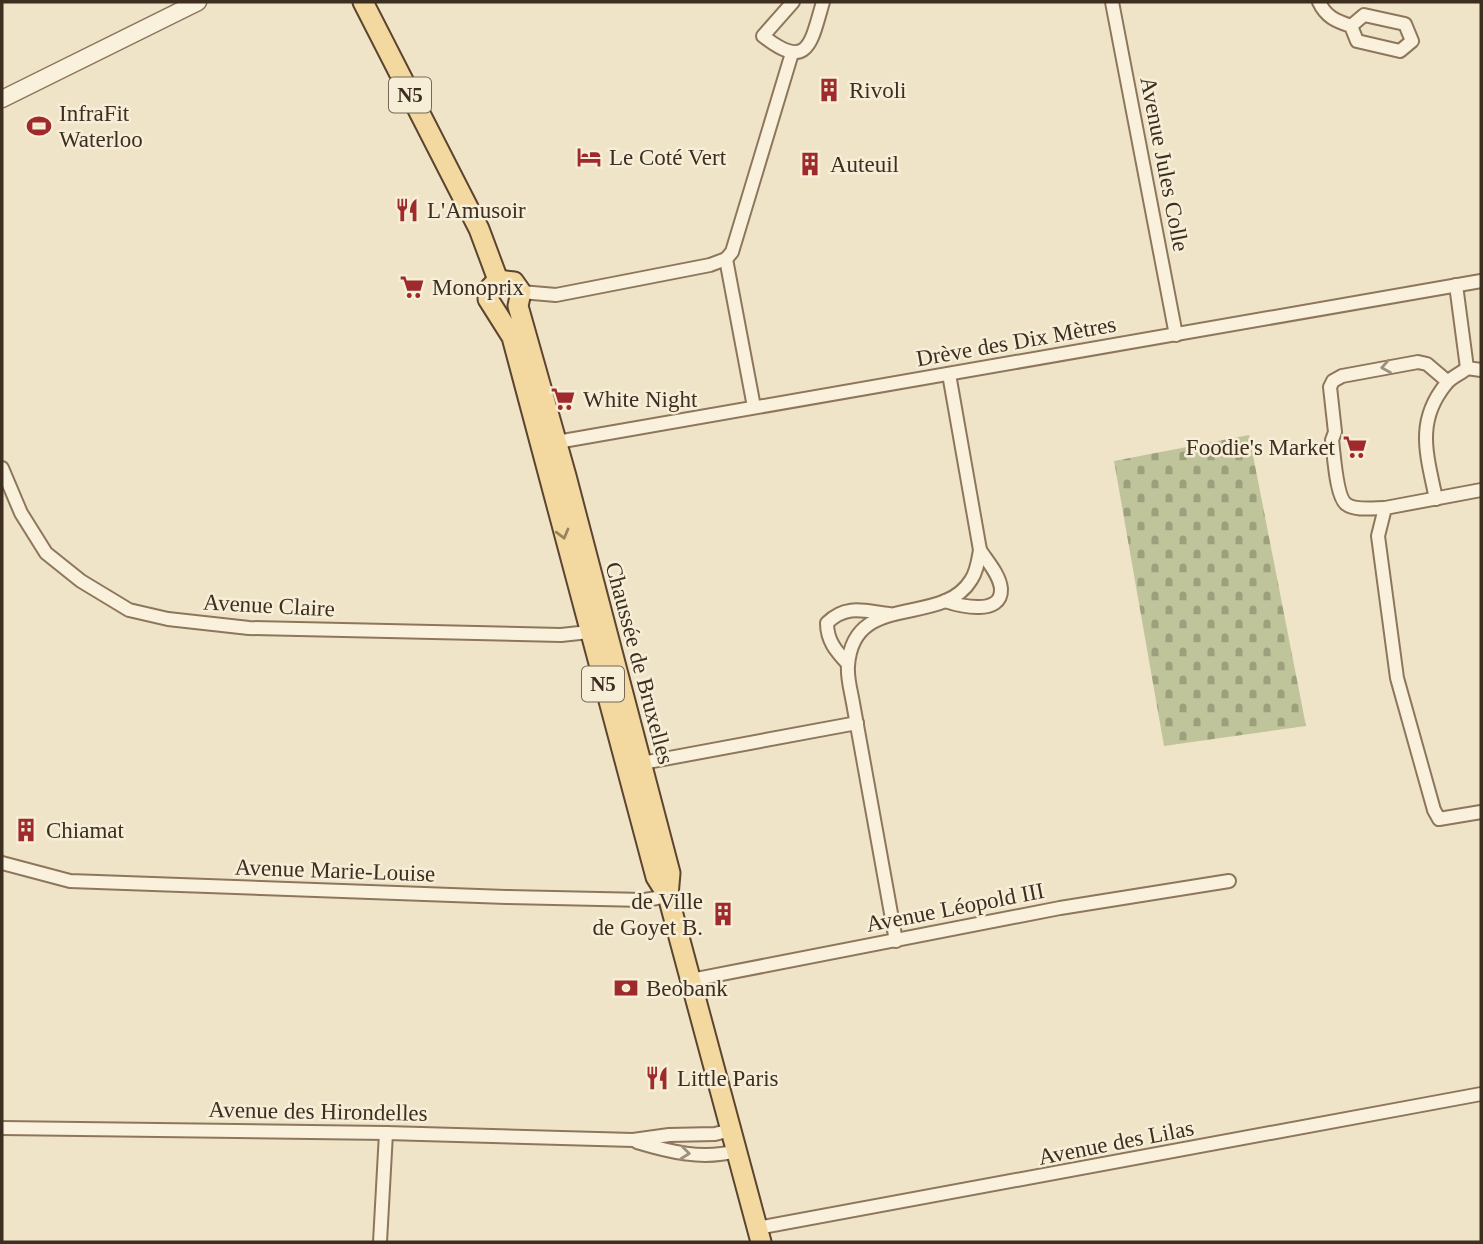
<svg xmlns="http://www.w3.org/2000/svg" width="1483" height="1244" font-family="'Times New Roman',serif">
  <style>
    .cemetery { fill: url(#cemetery-stones) }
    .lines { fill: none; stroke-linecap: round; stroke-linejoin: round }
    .minor-casing { stroke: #8d765c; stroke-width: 16 }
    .tertiary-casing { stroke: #8d765c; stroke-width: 19 }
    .primary-casing { stroke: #5b4430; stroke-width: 23 }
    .minor { stroke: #faf1dc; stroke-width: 12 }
    .tertiary { stroke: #faf1dc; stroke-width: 16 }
    .primary { stroke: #f3d9a0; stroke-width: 19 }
    .oneway { stroke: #9c907e }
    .oneway2 { stroke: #988460 }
    .labels { text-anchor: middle; stroke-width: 5; stroke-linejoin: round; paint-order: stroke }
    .shield { fill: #f7eed8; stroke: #756857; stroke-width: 2 }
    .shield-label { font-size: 21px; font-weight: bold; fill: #3d2e20 }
    .poi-label { font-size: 23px; fill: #3d2e20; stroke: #f7eed8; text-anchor: start }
    .street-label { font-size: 23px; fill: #3d2e20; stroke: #f7eed8 }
  </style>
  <defs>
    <pattern id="cemetery-stones" width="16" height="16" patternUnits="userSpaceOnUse" patternTransform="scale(1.75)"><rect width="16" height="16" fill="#bfc49a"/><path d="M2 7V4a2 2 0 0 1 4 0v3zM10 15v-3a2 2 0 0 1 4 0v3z" fill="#9ca07d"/></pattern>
  </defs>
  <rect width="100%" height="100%" fill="#f0e4c8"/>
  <!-- cemetery -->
  <polygon class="cemetery" points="1249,435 1306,726 1164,746 1114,461"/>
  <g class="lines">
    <!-- minor casing -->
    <g class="minor-casing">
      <g id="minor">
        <path d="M793,2L763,36C809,72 811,42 823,2"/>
        <polyline points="1112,2 1176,335"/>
        <path d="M1319,2C1326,17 1336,21 1351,26L1357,41L1400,51L1412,41L1405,24L1364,15L1351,26"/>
        <polyline points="726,259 754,407"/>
        <polyline points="1456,285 1467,368 1481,370"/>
        <polyline points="521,292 556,295 710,265 726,259 732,252 792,53"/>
        <polyline points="557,442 1481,281"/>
        <polyline points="2,468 21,513 46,553 81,581 129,610 168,619 249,628 561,635 598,631"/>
        <polyline points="1481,490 1385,508 1378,536 1397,678 1434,810 1439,819 1481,812"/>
        <path d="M1436,499C1427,455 1415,422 1446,384C1451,377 1461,374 1467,368"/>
        <path d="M1385,508C1374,508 1355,511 1346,504C1336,496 1334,454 1332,440L1335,432L1330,387L1333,381L1342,376L1418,362L1427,364L1447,381"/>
        <path d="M945,601C960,606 1002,616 1001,589C1000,575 987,561 980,550"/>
        <path d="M848,664C836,651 827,641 827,623C846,604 864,611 889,614"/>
        <polyline points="637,764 857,723"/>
        <polyline points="2,863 70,881 506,897 645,900 668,896"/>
        <path d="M896,941L853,703C851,691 847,678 848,666C853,590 942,628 971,580C977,571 978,561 980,550L949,374"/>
        <polyline points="691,980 1060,908 1229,881"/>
        <polyline points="2,1128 386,1133 633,1140 669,1135 715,1134 731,1130"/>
        <path d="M637,1142C670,1152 702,1160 737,1151"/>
        <polyline points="757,1228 1481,1094"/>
        <polyline points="380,1242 386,1133"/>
      </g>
    </g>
    <!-- tertiary casing -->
    <g class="tertiary-casing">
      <polyline id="tertiary" points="2,99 198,2"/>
    </g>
    <!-- primary casing -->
    <g class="primary-casing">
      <g id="primary">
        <polyline points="363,2 479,229 498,280"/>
        <polyline points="668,896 670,873 566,476 518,306 521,292 514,282 498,280 490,288 488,299 512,337 656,877 668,896 761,1242"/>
      </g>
    </g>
    <!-- minor -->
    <use href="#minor" class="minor"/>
    <!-- tertiary -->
    <use href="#tertiary" class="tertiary"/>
    <!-- primary -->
    <use href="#primary" class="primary"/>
  </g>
  <!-- one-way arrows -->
  <defs><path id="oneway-chevron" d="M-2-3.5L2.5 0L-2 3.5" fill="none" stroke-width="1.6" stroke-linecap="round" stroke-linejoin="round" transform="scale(1.75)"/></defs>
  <g class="oneway">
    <use href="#oneway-chevron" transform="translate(1386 367) rotate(170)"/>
    <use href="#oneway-chevron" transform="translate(685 1153) rotate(6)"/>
  </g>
  <use class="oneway2" href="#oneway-chevron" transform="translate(563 534) rotate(75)"/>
  <!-- icons -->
  <defs>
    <g id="building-bare" transform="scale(1.89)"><path d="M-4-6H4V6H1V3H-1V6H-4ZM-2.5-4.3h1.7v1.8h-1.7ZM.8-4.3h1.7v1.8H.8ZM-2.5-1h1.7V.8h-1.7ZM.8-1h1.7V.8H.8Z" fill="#9e2a2b" stroke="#f7eed8" stroke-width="2.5" paint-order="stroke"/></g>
    <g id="stadium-bare" transform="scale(1.89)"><path d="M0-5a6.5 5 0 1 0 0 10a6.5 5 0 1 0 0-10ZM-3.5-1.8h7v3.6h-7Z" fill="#9e2a2b" stroke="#f7eed8" stroke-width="2.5" paint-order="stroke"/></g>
    <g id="hotel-bare" transform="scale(1.89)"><path d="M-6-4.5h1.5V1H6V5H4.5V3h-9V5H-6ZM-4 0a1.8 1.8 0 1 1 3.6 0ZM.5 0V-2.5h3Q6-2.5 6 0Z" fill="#9e2a2b" stroke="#f7eed8" stroke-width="2.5" paint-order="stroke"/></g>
    <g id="restaurant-bare" transform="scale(1.89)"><path d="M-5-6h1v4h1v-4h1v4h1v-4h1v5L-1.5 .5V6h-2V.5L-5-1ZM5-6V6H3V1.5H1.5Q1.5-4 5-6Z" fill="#9e2a2b" stroke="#f7eed8" stroke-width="2.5" paint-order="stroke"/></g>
    <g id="supermarket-bare" transform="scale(1.89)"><path d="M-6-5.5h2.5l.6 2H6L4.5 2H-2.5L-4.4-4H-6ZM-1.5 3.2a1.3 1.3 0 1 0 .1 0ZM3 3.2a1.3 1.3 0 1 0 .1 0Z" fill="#9e2a2b" stroke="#f7eed8" stroke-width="2.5" paint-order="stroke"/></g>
    <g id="bank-bare" transform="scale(1.89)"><path d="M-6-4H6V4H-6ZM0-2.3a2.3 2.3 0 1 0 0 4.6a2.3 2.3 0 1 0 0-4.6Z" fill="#9e2a2b" stroke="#f7eed8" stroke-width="2.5" paint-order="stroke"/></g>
  </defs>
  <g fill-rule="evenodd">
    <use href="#building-bare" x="829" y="90"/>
    <use href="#stadium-bare" x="39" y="126"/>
    <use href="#hotel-bare" x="589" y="157"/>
    <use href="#building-bare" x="810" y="164"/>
    <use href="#restaurant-bare" x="407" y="210"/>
    <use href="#supermarket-bare" x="412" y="287"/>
    <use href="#supermarket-bare" x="563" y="399"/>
    <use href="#supermarket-bare" x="1355" y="447"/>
    <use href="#building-bare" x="26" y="830"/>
    <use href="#building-bare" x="723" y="914"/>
    <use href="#bank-bare" x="626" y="988"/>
    <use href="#restaurant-bare" x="657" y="1078"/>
  </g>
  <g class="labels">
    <!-- shield labels -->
    <g class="shield">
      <rect x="389" y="77.5" width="42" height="35" rx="5"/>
      <rect x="582" y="666.5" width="42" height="35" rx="5"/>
    </g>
    <g class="shield-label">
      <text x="410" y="102">N5</text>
      <text x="603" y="691">N5</text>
    </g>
    <!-- poi labels -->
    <g class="poi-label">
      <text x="849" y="98">Rivoli</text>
      <text x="59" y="121">InfraFit<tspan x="59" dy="26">Waterloo</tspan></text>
      <text x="609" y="165">Le Coté Vert</text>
      <text x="830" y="172">Auteuil</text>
      <text x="427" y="218">L'Amusoir</text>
      <text x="432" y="295">Monoprix</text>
      <text x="583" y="407">White Night</text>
      <text x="1335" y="455" text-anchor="end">Foodie's Market</text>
      <text x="46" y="838">Chiamat</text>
      <text x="703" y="909" text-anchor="end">de Ville<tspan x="703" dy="26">de Goyet B.</tspan></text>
      <text x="646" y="996">Beobank</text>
      <text x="677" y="1086">Little Paris</text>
    </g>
    <!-- street labels -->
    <g class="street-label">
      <text transform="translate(1165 164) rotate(79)" y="8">Avenue Jules Colle</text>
      <text transform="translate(1016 341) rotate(-10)" y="8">Drève des Dix Mètres</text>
      <text transform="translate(269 605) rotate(3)" y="8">Avenue Claire</text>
      <text transform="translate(640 663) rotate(75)" y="8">Chaussée de Bruxelles</text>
      <text transform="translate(335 870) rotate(2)" y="8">Avenue Marie-Louise</text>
      <text transform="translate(955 907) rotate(-11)" y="8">Avenue Léopold III</text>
      <text transform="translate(318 1111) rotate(1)" y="8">Avenue des Hirondelles</text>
      <text transform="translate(1116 1142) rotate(-11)" y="8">Avenue des Lilas</text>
    </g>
  </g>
  <!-- border -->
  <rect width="1483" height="1244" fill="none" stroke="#3d2e20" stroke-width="7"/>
</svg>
